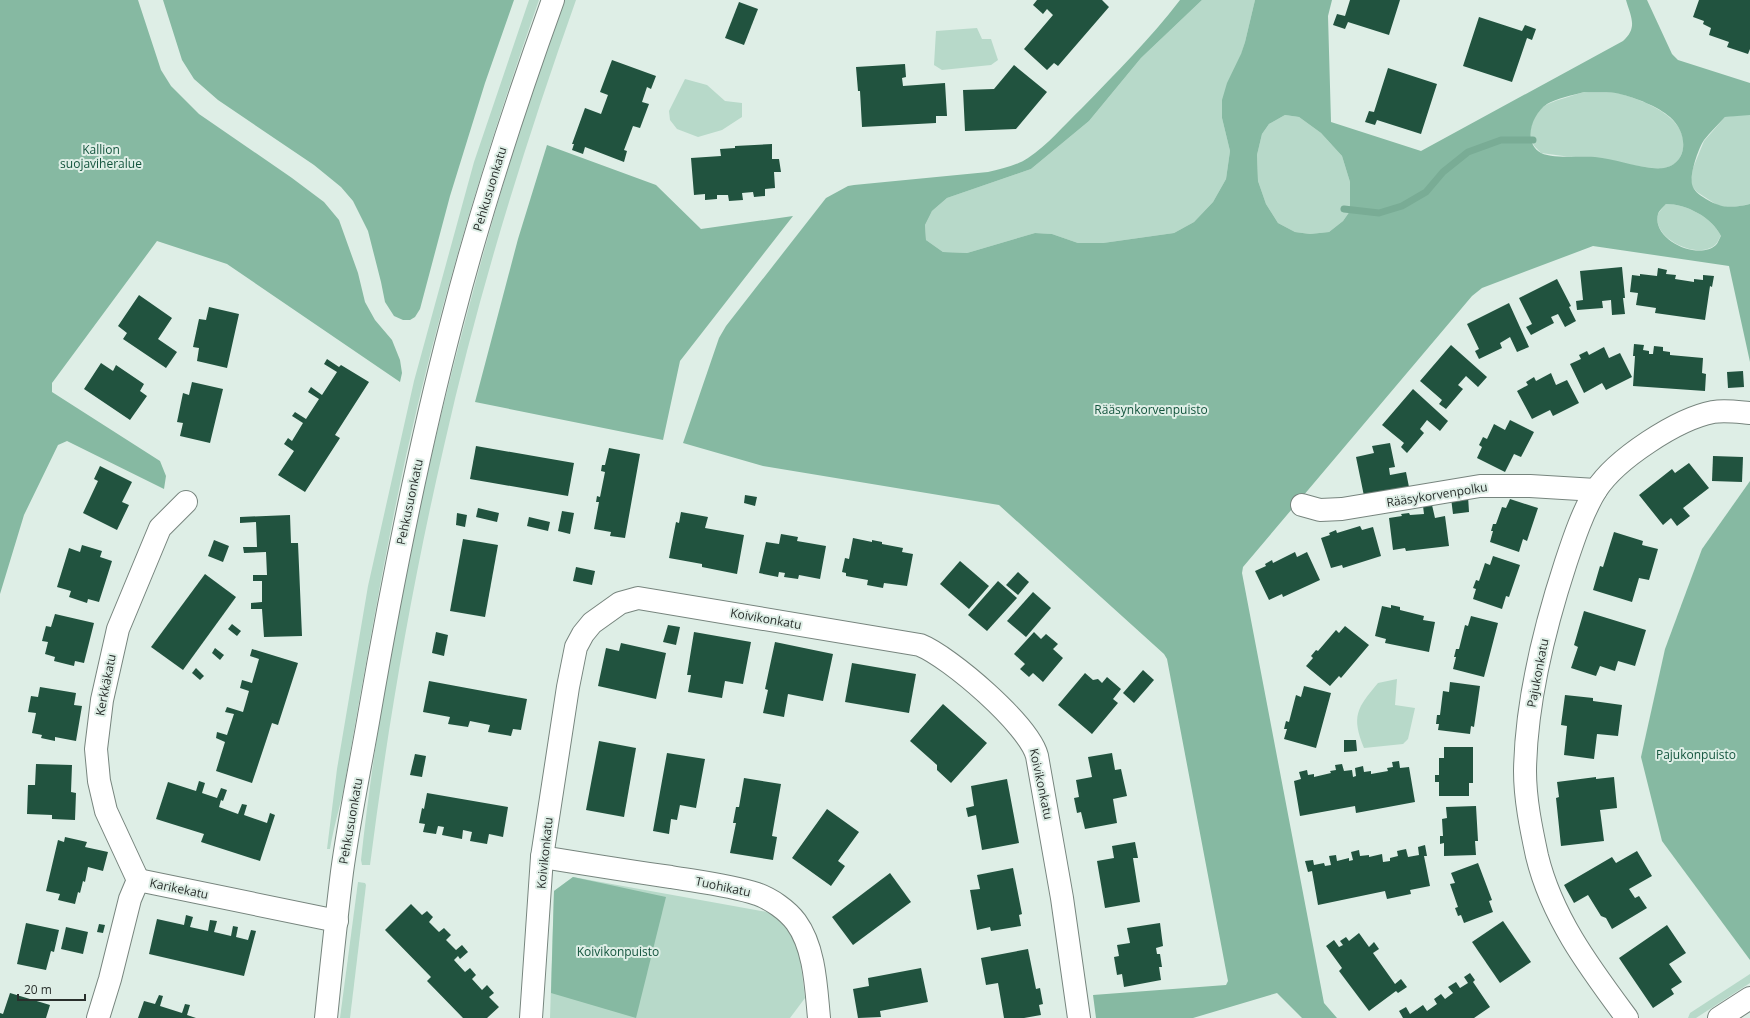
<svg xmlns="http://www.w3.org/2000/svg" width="1750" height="1018" font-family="'Open Sans',sans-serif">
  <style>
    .green { fill: #b7d9c9 }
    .forest { fill: #86b9a2; fill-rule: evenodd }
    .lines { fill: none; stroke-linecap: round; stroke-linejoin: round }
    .stream { stroke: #79ac95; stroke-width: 7 }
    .building { fill: #21533f }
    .street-casing { stroke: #77857e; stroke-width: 24 }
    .secondary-casing { stroke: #77857e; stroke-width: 24 }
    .street { stroke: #fff; stroke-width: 22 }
    .secondary { stroke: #fff; stroke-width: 22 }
    .labels { text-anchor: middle; stroke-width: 4; stroke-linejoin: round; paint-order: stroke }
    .park-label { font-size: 12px; fill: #13543d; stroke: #deeee6 }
    .street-label { font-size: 12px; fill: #292f2c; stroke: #deeee6 }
  </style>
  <rect width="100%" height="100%" fill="#deeee6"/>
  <!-- green -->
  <g class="green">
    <path d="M529,0H539C487,148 440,302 406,456C383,562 365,669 346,776C342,801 334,824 330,849H327L337,769L368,586L414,381L474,162Z"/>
    <path d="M565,0H576C524,146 478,295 444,446C412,584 388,724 370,865H362L361,860C381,676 419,493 467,314C495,208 526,102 565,0Z"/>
    <polygon points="1202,0 1255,0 1245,42 1222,118 1230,151 1226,179 1213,202 1194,222 1174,233 1103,243 1078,243 1052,234 1035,233 967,253 943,252 926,240 925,225 932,211 947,198 1031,169 1089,121 1141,58"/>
    <polygon points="977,28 982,39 991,39 998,60 991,65 942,70 934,65 936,31"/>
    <polygon points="685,79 707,85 725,101 742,103 742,117 722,130 698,137 677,129 670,120 669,111"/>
    <path d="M1584,92C1596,93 1610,91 1621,94C1645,101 1689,118 1683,149C1680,163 1672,167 1660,169L1541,153C1538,149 1533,146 1532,141C1527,128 1536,109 1548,104C1559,99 1572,96 1584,92Z"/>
    <polygon points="1285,115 1299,117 1321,133 1342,156 1350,182 1350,211 1343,221 1329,232 1310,234 1295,232 1278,223 1266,204 1258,181 1257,155 1262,134 1269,124"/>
    <polygon points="1741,115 1750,115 1750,204 1730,208 1717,205 1697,192 1692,186 1691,180 1693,168 1704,141 1725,117"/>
    <path d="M1666,204C1686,204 1712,217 1721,236C1719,238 1718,242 1716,244C1700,261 1651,239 1658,214C1660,211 1663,207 1666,204Z"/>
    <path d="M1397,679L1395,705L1415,708L1408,739L1403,744L1364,748C1351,716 1357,708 1378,683Z"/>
    <polygon points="573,877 773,913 798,942 805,998 790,1018 550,1018 554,891"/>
    <polygon points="358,882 365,883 366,885 350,1018 340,1018"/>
    <polygon points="1750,974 1750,983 1696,1018 1688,1018 1690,1013"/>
  </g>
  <!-- forest -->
  <g class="forest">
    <polygon points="0,0 138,0 161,70 171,86 199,114 292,178 324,202 339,220 358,273 365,302 375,320 392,340 400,360 402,373 400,382 227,264 157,241 52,383 52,392 160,461 166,476 164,489 67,441 58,445 24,515 0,594"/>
    <polygon points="163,0 514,0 485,83 450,196 420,309 415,317 410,320 403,320 394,316 385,302 381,282 368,231 353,201 341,187 314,165 218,100 194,79 182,60"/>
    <path d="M1180,0H1202L1141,58L1089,121L1031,169L947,198L932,211L925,225L926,240L943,252L967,253L1035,233L1052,234L1078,243H1103L1174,233L1194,222L1213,202L1226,179L1230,151L1222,118V100L1227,83L1241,54L1245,42L1255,0H1332L1328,16L1331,122L1421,151L1623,41C1638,28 1631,17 1626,0H1647L1672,54L1678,60L1750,83V115L1725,117C1718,125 1710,132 1704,140C1698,149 1688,178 1693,187C1695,192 1701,196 1706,199C1723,209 1732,208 1750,204V362L1729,266L1593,246L1482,288L1472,296L1243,567L1242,573L1324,1003L1337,1018H1302L1277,993L1193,1018H1096L1093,995L1226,985L1228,981L1167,659L1164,654L999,505L763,466L683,443L719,338L726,326L826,198L848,186L854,185L988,172C1001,169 1016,166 1028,158C1048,145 1064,125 1082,108C1116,73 1150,39 1180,0ZM1584,92C1595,93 1609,91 1620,94C1634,97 1659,107 1670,117C1692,136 1687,173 1652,168C1633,166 1614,159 1595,157C1581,156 1554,159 1541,153C1522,142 1532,114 1547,104C1555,99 1573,95 1584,92ZM1285,115L1299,117L1321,133L1342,156L1350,182V211L1343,221L1329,232L1310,234L1295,232L1278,223L1266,204L1258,181L1257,155L1262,134L1269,124ZM1666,204C1686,204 1712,217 1721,236C1719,239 1718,243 1716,245C1699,261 1651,240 1658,214C1659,211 1663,207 1666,204Z"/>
    <polygon points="547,145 656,185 701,229 793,216 680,361 663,440 475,402 518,239"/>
    <polygon points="1750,481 1750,960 1662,841 1641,757 1665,649 1702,549"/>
    <polygon points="573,877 666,897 636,1018 551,993 554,891"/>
  </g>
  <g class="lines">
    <!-- stream -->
    <polyline class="stream" points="1344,209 1379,213 1402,206 1426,192 1443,172 1468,152 1501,140 1533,140"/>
  </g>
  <!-- building -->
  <g class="building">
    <polygon points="1037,0 1102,0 1109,7 1058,66 1054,63 1047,70 1024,49 1053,15 1047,9 1043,14 1033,5"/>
    <polygon points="1350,0 1400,0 1389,35 1348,22 1345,29 1333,25 1337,14 1345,16"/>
    <polygon points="1699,0 1750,0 1750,49 1748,54 1727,47 1729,42 1709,35 1711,28 1703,24 1704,21 1693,17"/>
    <polygon points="739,2 758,9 744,45 725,38"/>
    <polygon points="1479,17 1522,31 1525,25 1536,29 1532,40 1527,38 1512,82 1463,66"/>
    <polygon points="612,60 656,76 651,89 647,87 642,102 649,104 640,128 633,126 624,150 627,151 624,162 585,147 583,154 572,150 574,144 572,144 585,108 601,114 608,95 600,92"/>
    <polygon points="905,64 906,77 902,78 903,86 945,83 947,116 936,116 936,123 862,127 860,91 858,91 856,67"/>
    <polygon points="1014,65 1047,92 1016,129 965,131 963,90 994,89"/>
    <polygon points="1388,68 1437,84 1421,134 1377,120 1375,125 1365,122 1369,111 1374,112"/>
    <polygon points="772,144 772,159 779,159 781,172 774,172 775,188 765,189 765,196 754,197 753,192 742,193 743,200 729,201 728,195 717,195 717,199 705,200 705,194 694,195 691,158 721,156 720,149 735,148 735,146"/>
    <polygon points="1622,267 1625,298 1623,298 1625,314 1612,315 1611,300 1602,301 1603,308 1577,310 1576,301 1583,300 1580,271"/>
    <polygon points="1658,268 1667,270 1666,274 1676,275 1675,279 1694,282 1694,279 1703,280 1703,275 1714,276 1712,287 1710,286 1705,320 1655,313 1656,308 1636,305 1638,293 1630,292 1632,275 1640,276 1640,274 1657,276"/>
    <polygon points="1557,279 1571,306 1569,307 1576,321 1565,327 1558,314 1551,317 1554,323 1531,335 1526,327 1532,324 1519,298"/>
    <polygon points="139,295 172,318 158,339 177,352 166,368 123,339 127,333 118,326"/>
    <polygon points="1509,303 1529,347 1517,352 1510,337 1500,343 1502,348 1479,359 1475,351 1479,349 1467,324"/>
    <polygon points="209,307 239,314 227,368 197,361 199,348 193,347 199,319 206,320"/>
    <polygon points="1634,344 1644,345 1643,350 1649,351 1649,354 1653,354 1654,346 1663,347 1663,351 1670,352 1670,355 1703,358 1702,373 1706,374 1705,391 1633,386 1635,356 1633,356"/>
    <polygon points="1451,345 1487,377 1478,387 1466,376 1458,385 1463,389 1446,409 1439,404 1442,400 1420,381"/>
    <polygon points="1604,347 1609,358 1620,353 1632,377 1606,390 1602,383 1584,393 1570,364 1581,359 1579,355 1587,351 1589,355"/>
    <polygon points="327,359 339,367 341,365 369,382 335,435 340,438 305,492 278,475 294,451 284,444 288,438 292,441 303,423 292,416 295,412 306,419 319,399 308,392 311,387 322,395 337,372 324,364"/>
    <polygon points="101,363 113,371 116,365 144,384 140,391 147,396 130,420 84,389"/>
    <polygon points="1743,371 1744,387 1728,388 1727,372"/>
    <polygon points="1551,373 1556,385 1567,380 1579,403 1553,416 1550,410 1532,419 1517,391 1528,385 1526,382 1534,377 1536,381"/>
    <polygon points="192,382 223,389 210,443 180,436 183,423 177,422 183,393 189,395"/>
    <polygon points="1413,389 1448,421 1440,431 1427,420 1420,429 1424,433 1407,453 1401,447 1404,443 1382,425"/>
    <polygon points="1510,420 1534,432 1521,457 1514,454 1505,472 1477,458 1482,447 1479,445 1483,437 1487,439 1494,424 1505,430"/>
    <polygon points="1390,443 1395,467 1389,468 1390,475 1406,472 1409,487 1364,496 1356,457 1374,453 1372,446"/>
    <polygon points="476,446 574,463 568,496 470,479"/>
    <polygon points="609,448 640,454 625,538 610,536 611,532 594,529 599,502 596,502 597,496 600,497 605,472 601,471 602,465 605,465"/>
    <polygon points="1713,456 1743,457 1742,482 1712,481"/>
    <polygon points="1689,463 1709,488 1683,508 1690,516 1677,526 1671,518 1663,525 1639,495 1672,469 1675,473"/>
    <polygon points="100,466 132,482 122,502 129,505 117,530 83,513 98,481 94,479"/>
    <polygon points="745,495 757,497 755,506 744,503"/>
    <polygon points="1468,496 1469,512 1453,514 1451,498"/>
    <polygon points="1510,499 1538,508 1527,541 1523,539 1519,552 1490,542 1493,531 1491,531 1493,524 1496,524 1502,507 1506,508"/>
    <polygon points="1432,505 1435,518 1445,516 1449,546 1406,551 1405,548 1393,550 1389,518 1402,516 1401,514 1409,513 1410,515 1424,514 1423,506"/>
    <polygon points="478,508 499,513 497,522 476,517"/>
    <polygon points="562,511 574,513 570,534 558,531"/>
    <polygon points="681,512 708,517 705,528 744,535 737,574 702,567 702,564 669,558 676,522 679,523"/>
    <polygon points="457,513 467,515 465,527 456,525"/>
    <polygon points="290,515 291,543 298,543 302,636 264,637 262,609 251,609 251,603 262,602 262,581 253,581 253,575 267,575 266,552 244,553 243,547 257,547 256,522 240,523 240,517"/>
    <polygon points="529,517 550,522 548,531 527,526"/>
    <polygon points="1360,526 1362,530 1373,527 1381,556 1343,568 1342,565 1331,568 1321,538 1330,535 1329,533 1336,530 1337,533"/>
    <polygon points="1614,532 1643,541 1642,545 1658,549 1649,580 1639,578 1632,602 1593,590 1600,566 1603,567"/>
    <polygon points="781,534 798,537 797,541 826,546 820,579 799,575 798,579 784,577 785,573 779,572 778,577 759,573 766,542 779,544"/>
    <polygon points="853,538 872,542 872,540 882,542 882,544 903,548 902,552 913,554 907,586 884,583 883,588 867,585 868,580 846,576 846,573 842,572 845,558 849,559"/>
    <polygon points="463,539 498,545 485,617 450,611"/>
    <polygon points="214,540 229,546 223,562 208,556"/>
    <polygon points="82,545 102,551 100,557 112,561 99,602 88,599 87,603 69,597 71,591 57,587 69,548 80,552"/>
    <polygon points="1295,552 1297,557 1307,552 1320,580 1283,597 1282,594 1269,600 1255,571 1266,566 1265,564 1272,560 1273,563"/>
    <polygon points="1493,556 1520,565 1509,597 1506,596 1502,609 1473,599 1476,589 1473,588 1476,580 1479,581 1485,563 1490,565"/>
    <polygon points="960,561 989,586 969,609 940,584"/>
    <polygon points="576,567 595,571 592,585 573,581"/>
    <polygon points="1018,572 1029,582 1018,595 1006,585"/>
    <polygon points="205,574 236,597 183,670 151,647"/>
    <polygon points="998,581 1017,598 987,631 968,615"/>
    <polygon points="1033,592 1051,608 1026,637 1007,621"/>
    <polygon points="1391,605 1400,607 1400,610 1424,616 1423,620 1435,622 1429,652 1385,643 1386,639 1375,636 1382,606 1391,608"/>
    <polygon points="1584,611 1646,630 1635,666 1618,661 1615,671 1600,666 1596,676 1571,668 1578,647 1574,645"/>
    <polygon points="55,614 94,623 84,663 75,661 74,666 54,661 55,657 45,654 48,642 42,641 46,626 51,627"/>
    <polygon points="1471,616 1498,623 1484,677 1453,669 1456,657 1454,657 1456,649 1459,649 1465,625 1468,626"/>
    <polygon points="232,624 241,631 237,636 228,629"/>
    <polygon points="668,625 680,627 676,645 663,642"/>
    <polygon points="1345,626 1369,645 1341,678 1339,676 1330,686 1306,666 1313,658 1311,656 1316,650 1318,651 1336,630 1339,633"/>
    <polygon points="436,632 448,635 444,656 432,653"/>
    <polygon points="694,632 751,642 743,684 725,681 722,698 688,692 691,675 687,675"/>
    <polygon points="1034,632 1041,639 1046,634 1058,644 1053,649 1063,658 1043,682 1033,673 1029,677 1020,669 1025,664 1014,654"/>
    <polygon points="775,642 833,654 823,701 788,694 784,717 763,713 768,690 765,689"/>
    <polygon points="621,643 666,653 656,699 598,686 606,648 619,651"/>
    <polygon points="215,648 224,655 220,660 212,653"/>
    <polygon points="252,649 298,663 278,725 272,723 252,783 216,771 225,742 216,738 217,732 227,735 234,714 225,712 227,707 243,712 249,691 240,688 242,680 252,683 259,659 250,656"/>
    <polygon points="852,663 916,674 909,713 845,702"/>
    <polygon points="196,668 204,676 200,680 192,673"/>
    <polygon points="1143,670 1154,680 1134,703 1123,693"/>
    <polygon points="1085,673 1093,680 1098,679 1102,683 1107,677 1121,689 1113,699 1118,703 1092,734 1058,705"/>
    <polygon points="429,681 527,699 521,730 513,729 511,736 488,732 490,725 470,721 468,727 448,724 450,717 423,712"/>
    <polygon points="1450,682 1480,686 1474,727 1471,726 1470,734 1438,730 1439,724 1436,724 1437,715 1440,715 1443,691 1449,692"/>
    <polygon points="1304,686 1331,693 1316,748 1284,739 1287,729 1284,729 1286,721 1289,722 1296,695 1301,697"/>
    <polygon points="40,687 76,693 74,705 82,706 76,741 55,737 55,741 41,738 42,735 32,733 36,713 28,712 31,696 38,697"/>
    <polygon points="1565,695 1593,698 1593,701 1622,705 1618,736 1597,734 1594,759 1564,755 1567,726 1561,725"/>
    <polygon points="943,704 987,743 951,783 937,770 937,765 910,741"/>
    <polygon points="1344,740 1356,740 1357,751 1344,752"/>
    <polygon points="599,741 636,748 624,817 586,810"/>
    <polygon points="1444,747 1473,747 1473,783 1469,783 1469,796 1439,796 1439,782 1435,782 1435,775 1439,775 1439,758 1444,758"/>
    <polygon points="667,753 705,759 696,808 680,805 677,820 671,819 669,834 653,831"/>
    <polygon points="1112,753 1115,770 1121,769 1127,796 1113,799 1117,823 1085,829 1081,812 1077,813 1074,798 1079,797 1076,780 1092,777 1088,757"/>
    <polygon points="415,754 426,756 422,777 410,775"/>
    <polygon points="1399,761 1400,768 1409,767 1415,802 1356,813 1355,806 1300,816 1294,781 1301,779 1299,772 1307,770 1308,775 1314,774 1314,777 1331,773 1330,771 1336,770 1335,765 1342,764 1344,771 1352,770 1353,777 1356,776 1355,768 1363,766 1364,772 1371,771 1371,774 1388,771 1387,768 1393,767 1392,762"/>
    <polygon points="36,764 72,765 71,792 76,793 75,820 52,819 52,815 27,814 28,785 35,785"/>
    <polygon points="1596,777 1596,779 1614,777 1617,808 1600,810 1604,841 1561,846 1556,798 1559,797 1557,782"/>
    <polygon points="744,778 781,784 772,836 777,837 773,860 730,853 736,823 733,823 736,807 739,807"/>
    <polygon points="1007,779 1019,843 982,850 976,815 968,817 966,808 974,806 971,786"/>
    <polygon points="199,781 205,783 202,793 217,798 221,788 227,790 223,801 221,800 219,807 238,814 242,804 247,805 244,815 267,823 270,813 275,815 260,861 201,842 204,834 156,819 168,782 196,791"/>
    <polygon points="427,793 508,807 503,837 489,834 487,844 470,841 472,832 463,830 462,839 442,835 444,827 438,826 436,834 423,832 425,824 419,823 422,808 424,809"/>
    <polygon points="1476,806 1478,841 1475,841 1476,855 1444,856 1444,843 1440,844 1440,836 1443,836 1442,819 1447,818 1446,807"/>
    <polygon points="827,809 859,832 838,861 845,866 831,886 792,858"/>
    <polygon points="65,837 87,842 85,847 108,852 103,871 88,867 85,882 83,881 80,893 78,892 75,904 58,900 60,894 46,891 58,840 64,842"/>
    <polygon points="1135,842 1138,858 1133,858 1140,902 1105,908 1097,861 1114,858 1112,846"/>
    <polygon points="1425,845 1427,856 1424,856 1430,886 1410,890 1411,894 1387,899 1385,891 1318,905 1312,871 1308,872 1305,861 1313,860 1314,865 1324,863 1325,866 1331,865 1329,856 1336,855 1337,861 1349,858 1349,861 1353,860 1351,852 1359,850 1360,856 1369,855 1369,857 1382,854 1383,862 1390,861 1390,858 1398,856 1397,851 1406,849 1408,857 1419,855 1418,847"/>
    <polygon points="1637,851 1652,876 1629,889 1635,898 1639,896 1647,908 1612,929 1606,918 1601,916 1588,895 1574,903 1564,885 1612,857 1616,863"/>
    <polygon points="1478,863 1492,900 1489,901 1493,912 1464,923 1461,915 1458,916 1455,908 1458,907 1450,884 1455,883 1451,873"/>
    <polygon points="1013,868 1022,914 1019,915 1021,926 991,931 990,927 977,930 970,890 980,889 977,875"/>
    <polygon points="890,873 911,902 853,945 832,917"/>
    <polygon points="411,904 422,915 427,911 433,917 429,922 439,932 444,928 451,935 446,940 456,950 462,945 468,952 460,959 458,956 454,960 465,972 470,968 476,975 472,979 482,990 487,985 494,993 489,997 499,1007 487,1018 463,1018 427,981 431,977 385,930"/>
    <polygon points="186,915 193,917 190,927 208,931 210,920 217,921 214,932 231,936 233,926 238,927 236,937 248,940 251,930 256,931 244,976 149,954 157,919 184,925"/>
    <polygon points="1503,921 1531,962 1500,983 1472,942"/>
    <polygon points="26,923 59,930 54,952 51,951 46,970 17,964"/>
    <polygon points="1160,923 1163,946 1156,948 1157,954 1160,954 1162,967 1159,967 1161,980 1124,987 1122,974 1117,975 1114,957 1119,956 1117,945 1130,943 1127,928"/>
    <polygon points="99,924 105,925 103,933 97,932"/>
    <polygon points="1667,925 1686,953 1669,964 1682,982 1671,989 1674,994 1653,1008 1619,958"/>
    <polygon points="66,927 88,932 83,954 61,949"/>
    <polygon points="1359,933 1369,947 1374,942 1379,949 1373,953 1395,984 1401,979 1407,987 1398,993 1396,991 1369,1011 1339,971 1342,968 1326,946 1334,940 1339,947 1343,945 1340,941 1346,937 1349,941"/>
    <polygon points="1028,949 1036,989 1040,988 1043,1004 1039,1005 1041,1015 1024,1018 1004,1018 998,983 986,985 981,958"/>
    <polygon points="921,968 928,1002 880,1011 881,1017 858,1018 853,989 869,986 868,978"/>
    <polygon points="1470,973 1475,980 1473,982 1490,1007 1474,1018 1403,1018 1399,1011 1406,1007 1410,1014 1423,1005 1427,1011 1437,1004 1434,999 1441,994 1445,999 1453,993 1448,987 1456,982 1460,988 1468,983 1464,977"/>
    <polygon points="10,993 50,1005 46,1018 0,1018 0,1013 3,1014"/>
    <polygon points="159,995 163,996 160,1006 182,1013 185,1004 190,1005 187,1015 196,1018 138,1018 144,1001 155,1004"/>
  </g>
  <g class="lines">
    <!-- street casing -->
    <g class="street-casing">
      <g id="street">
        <polyline points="1302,505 1320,510 1342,509 1480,486 1530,486 1596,490"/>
        <path d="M542,857C585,864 628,871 671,877C700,882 729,885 757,894C771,899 787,910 796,922C815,948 816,987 819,1018"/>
        <polyline points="138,880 106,811 99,781 96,749 102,700 118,629 160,528 186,502"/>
        <polyline points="98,1018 110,979 130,899 138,880 337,921"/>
        <path d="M531,1018L542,857L568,687L576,647L583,634L592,623L620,603L638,598L920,645C950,657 1029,725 1037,756L1062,898L1079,1018"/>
        <path d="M1627,1018C1590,968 1552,918 1537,856C1531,828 1525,799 1525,771C1526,703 1545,626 1566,562C1574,538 1583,511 1596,490C1616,459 1677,419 1713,412C1725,410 1738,412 1750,413"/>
      </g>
    </g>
    <!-- secondary casing -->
    <g class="secondary-casing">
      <g id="secondary">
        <path d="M326,1018C331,969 336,920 342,872C349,820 360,768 369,716C392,583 418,451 452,321C480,212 515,105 553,0"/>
        <polyline points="1719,1018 1750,998"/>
      </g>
    </g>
    <!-- street -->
    <use href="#street" class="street"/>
    <!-- secondary -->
    <use href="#secondary" class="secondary"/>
  </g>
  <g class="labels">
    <!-- park labels -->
    <g class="park-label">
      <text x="101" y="154">Kallion<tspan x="101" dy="14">suojaviheralue</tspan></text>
      <text x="1151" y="414">Rääsynkorvenpuisto</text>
      <text x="1696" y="759">Pajukonpuisto</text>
      <text x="618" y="956">Koivikonpuisto</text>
    </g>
    <!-- street labels -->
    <g class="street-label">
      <text transform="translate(490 189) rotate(-73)" y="4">Pehkusuonkatu</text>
      <text transform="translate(1437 495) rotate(-9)" y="4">Rääsykorvenpolku</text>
      <text transform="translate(410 502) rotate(-78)" y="4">Pehkusuonkatu</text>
      <text transform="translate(766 619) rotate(10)" y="4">Koivikonkatu</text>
      <text transform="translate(1538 673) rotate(-79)" y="4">Pajukonkatu</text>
      <text transform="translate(106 685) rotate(-79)" y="4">Kerkkäkatu</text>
      <text transform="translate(1041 784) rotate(78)" y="4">Koivikonkatu</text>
      <text transform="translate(351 821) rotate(-80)" y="4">Pehkusuonkatu</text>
      <text transform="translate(545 853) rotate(-84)" y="4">Koivikonkatu</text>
      <text transform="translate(723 887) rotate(12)" y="4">Tuohikatu</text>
      <text transform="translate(179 889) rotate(12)" y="4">Karikekatu</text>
    </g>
  </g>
  <!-- scale -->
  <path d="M18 994v6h67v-6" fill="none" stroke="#292f2c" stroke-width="2"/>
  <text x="24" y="994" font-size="12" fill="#292f2c" stroke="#deeee6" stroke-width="3" paint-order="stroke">20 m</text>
</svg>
